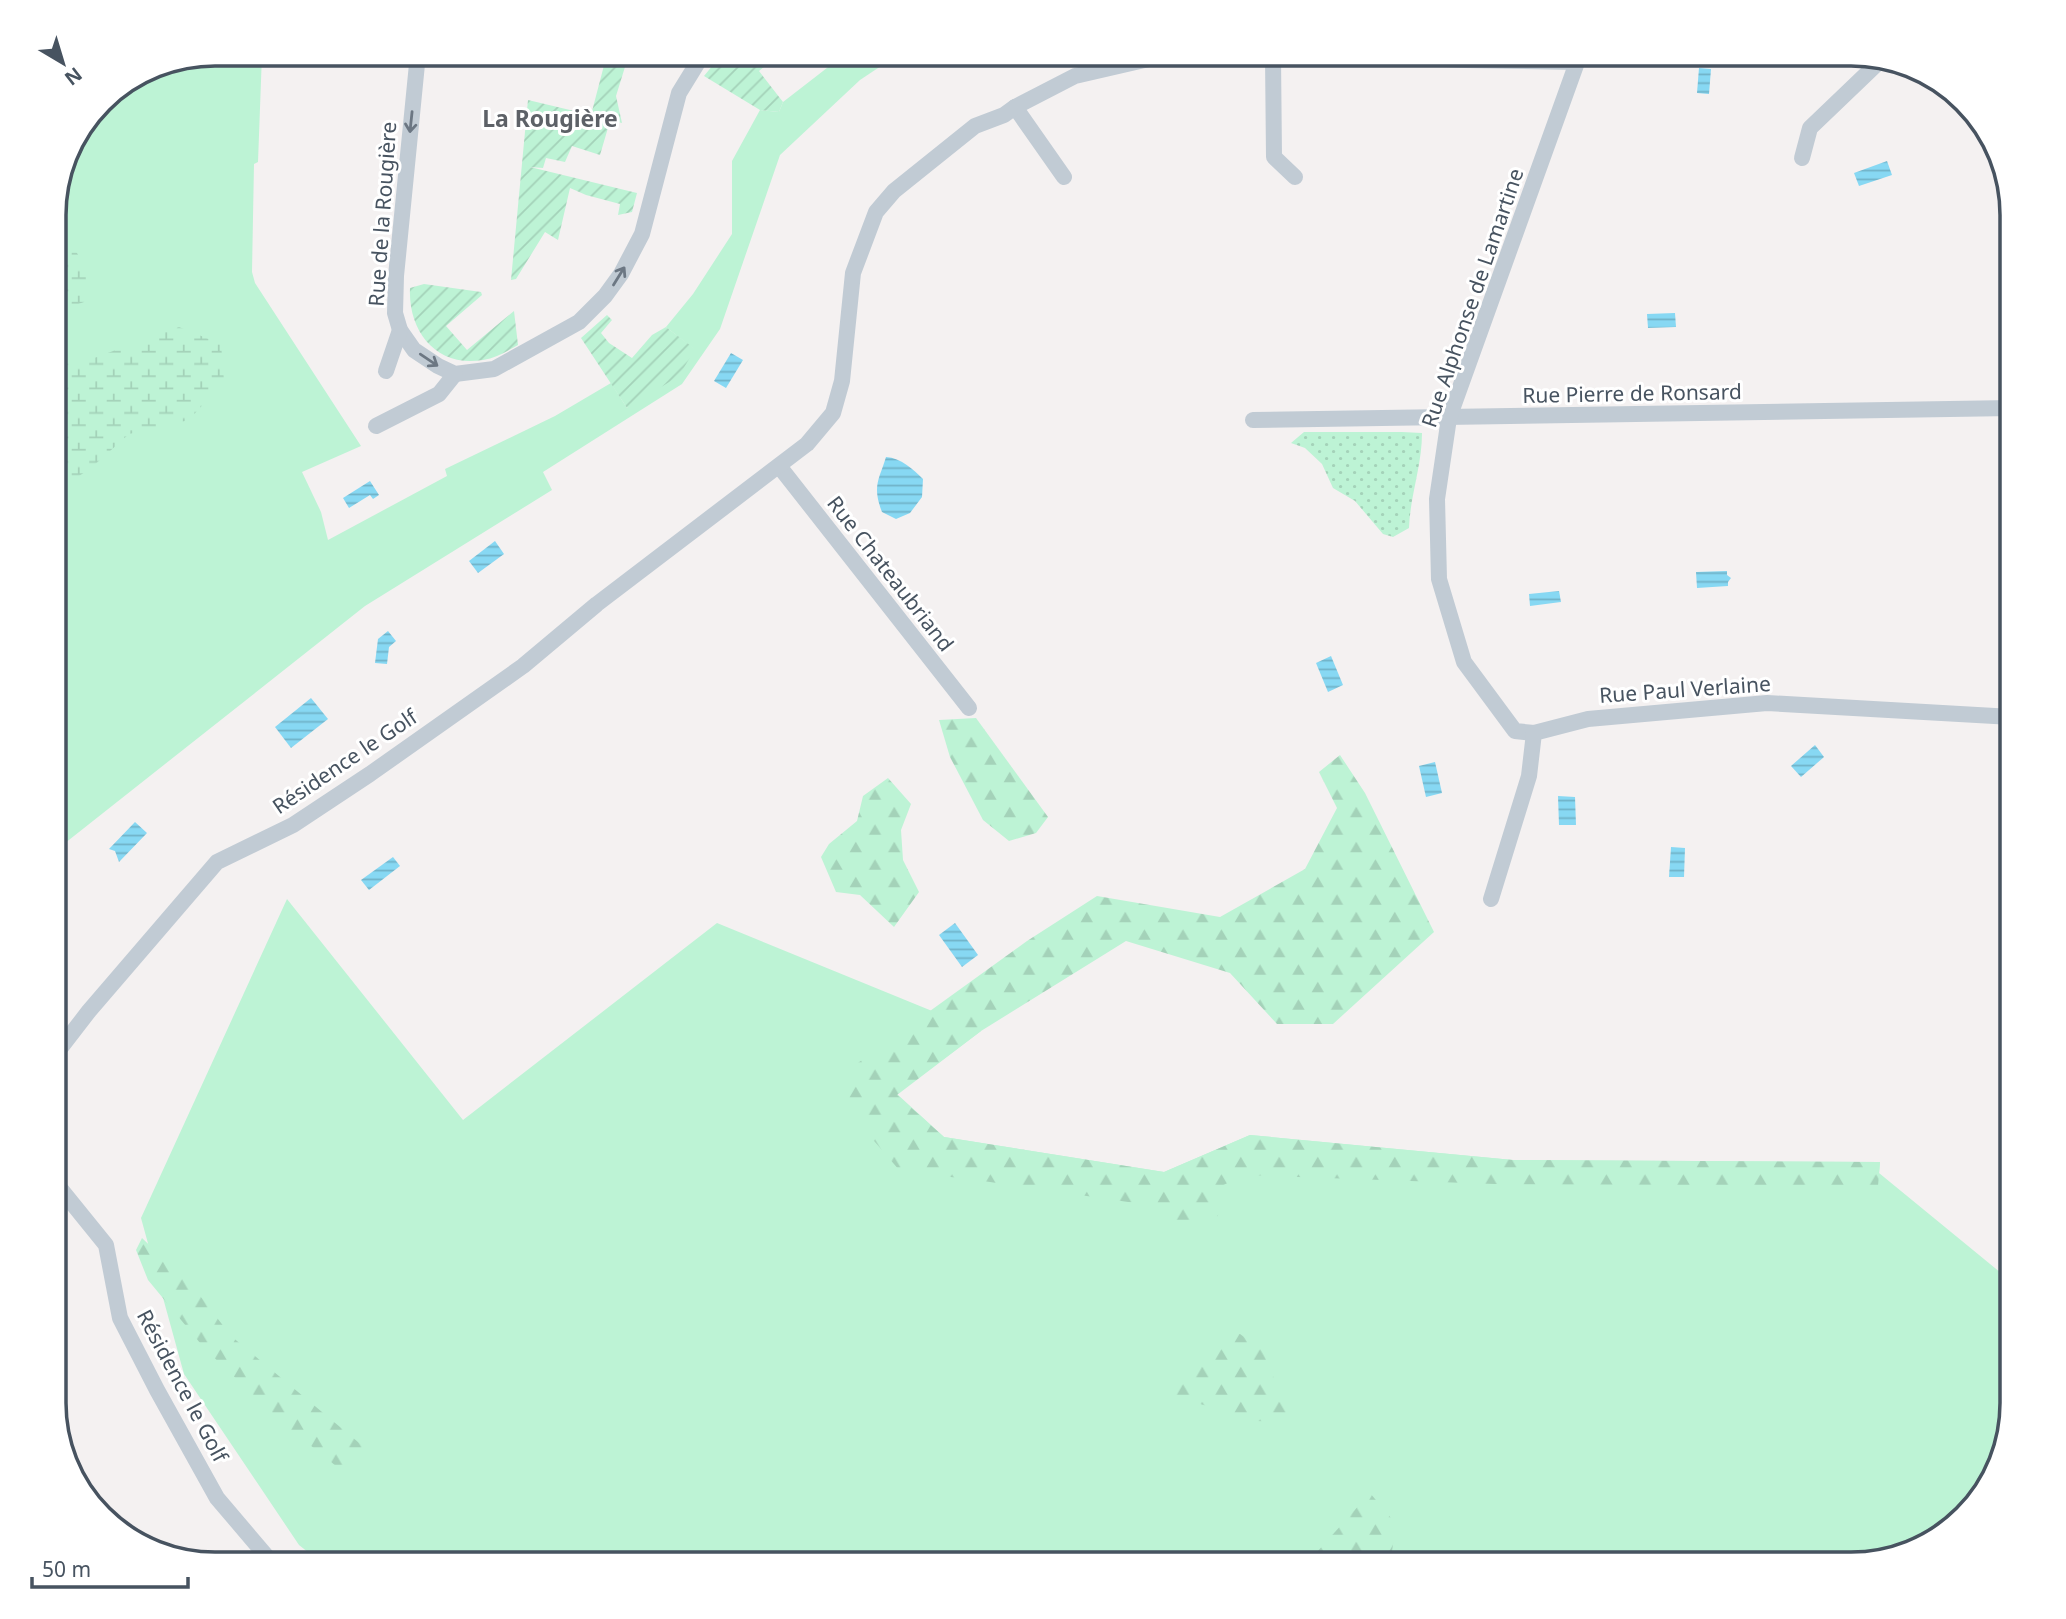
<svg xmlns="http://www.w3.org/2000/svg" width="2066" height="1619" font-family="'Noto Sans',sans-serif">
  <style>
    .grass { fill: #bdf3d5 }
    .forest { fill: url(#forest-firs) }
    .wetland { fill: url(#wetland-marsh) }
    .park { fill: url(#park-dots) }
    .garden { fill: url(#garden-furrows) }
    .water { fill: url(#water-rules) }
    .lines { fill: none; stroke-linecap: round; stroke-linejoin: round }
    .street { stroke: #c1cbd4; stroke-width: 16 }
    .oneway { stroke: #6c7783 }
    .labels { text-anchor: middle; stroke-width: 6; stroke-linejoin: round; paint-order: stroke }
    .street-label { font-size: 21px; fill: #475360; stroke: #fff }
    .neighbourhood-label { font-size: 23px; font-weight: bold; fill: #5d6167; stroke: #fff }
    .rim { fill: none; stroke: #475360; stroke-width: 3.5 }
  </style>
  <defs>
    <pattern id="forest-firs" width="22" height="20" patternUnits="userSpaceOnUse" patternTransform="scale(1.75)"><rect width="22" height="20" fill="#bdf3d5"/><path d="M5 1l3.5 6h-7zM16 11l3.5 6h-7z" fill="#a4d2b9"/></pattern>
    <pattern id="wetland-marsh" width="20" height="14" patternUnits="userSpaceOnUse" patternTransform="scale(1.75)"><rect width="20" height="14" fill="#bdf3d5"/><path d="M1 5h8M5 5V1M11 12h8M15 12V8" fill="none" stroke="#a4d2b9"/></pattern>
    <pattern id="park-dots" width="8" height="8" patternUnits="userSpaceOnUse" patternTransform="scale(1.75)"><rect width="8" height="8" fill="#bdf3d5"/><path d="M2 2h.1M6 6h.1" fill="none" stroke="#a4d2b9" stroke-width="1.8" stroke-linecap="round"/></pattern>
    <pattern id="garden-furrows" width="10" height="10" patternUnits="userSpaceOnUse" patternTransform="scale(1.75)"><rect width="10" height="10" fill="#bdf3d5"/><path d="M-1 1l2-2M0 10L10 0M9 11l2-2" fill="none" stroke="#a4d2b9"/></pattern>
    <pattern id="water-rules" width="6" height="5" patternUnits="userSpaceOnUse" patternTransform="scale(1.75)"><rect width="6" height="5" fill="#87d8f3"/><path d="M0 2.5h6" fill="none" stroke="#70b2c8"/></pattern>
  </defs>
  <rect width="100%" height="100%" fill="#f4f1f1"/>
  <!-- grass -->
  <g class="grass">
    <polygon points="215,54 262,54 258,162 254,164 252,272 255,283 361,446 302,472 321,512 328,540 447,476 445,469 555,416 611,383 627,408 694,349 666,327 693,294 732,234 732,161 760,110 779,112 783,102 845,54 899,54 860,80 780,155 720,329 682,384 543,472 552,490 365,606 55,851 55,204 71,144 109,94 154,66"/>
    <polygon points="287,899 463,1120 717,923 981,1031 897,1094 944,1137 1164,1172 1250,1135 1513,1160 1880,1162 1879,1173 2012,1282 2012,1404 2000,1465 1972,1510 1922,1548 1851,1565 324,1565 299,1545 184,1374 141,1218"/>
  </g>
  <!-- forest -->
  <g class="forest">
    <polygon points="976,718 1048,817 1036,833 1009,841 983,820 950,757 939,720"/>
    <polygon points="1340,755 1365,793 1434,932 1333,1024 1277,1024 1230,973 1126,941 981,1031 897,1095 944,1137 1164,1172 1250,1135 1513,1160 1880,1162 1878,1186 1495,1184 1245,1175 1219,1187 1218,1216 1185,1224 1142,1204 976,1180 900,1171 850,1113 844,1073 1027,941 1097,896 1220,917 1305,869 1337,808 1319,772"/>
    <polygon points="888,778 911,804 901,830 903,860 919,892 894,927 860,895 836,892 821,857 829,844 857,821 863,796"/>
    <polygon points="142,1238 195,1289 231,1336 364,1447 355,1466 336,1466 284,1424 205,1349 148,1280 136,1250"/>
    <polygon points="1221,1333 1240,1334 1262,1350 1276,1383 1296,1409 1285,1422 1256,1421 1174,1396 1172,1379"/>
    <polygon points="1370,1493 1396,1524 1390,1565 1323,1565 1317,1552"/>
  </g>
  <!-- wetland -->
  <g class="wetland">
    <polygon points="55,233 75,250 93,278 84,302 55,312"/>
    <polygon points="179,327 221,344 224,381 189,420 129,434 91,468 55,492 55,365 83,362"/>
  </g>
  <!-- park -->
  <path class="park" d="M1304,432H1402L1422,433C1422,466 1410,496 1409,528L1393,537L1383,534L1355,501L1333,488L1322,464L1305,448L1291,443Z"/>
  <!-- garden -->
  <g class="garden">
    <polygon points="607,54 629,54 616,96 622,123 606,119 610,121 600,155 572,146 565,162 546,158 543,168 530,167 637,193 632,212 618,215 620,204 586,195 570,188 558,240 545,232 516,279 511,280 528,100 591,115"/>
    <polygon points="722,54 779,54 759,71 783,102 779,112 760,110 704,76"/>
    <path d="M424,284L481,292L482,295L446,326L467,350L514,311L518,345C507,351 496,358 483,360C437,368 408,332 410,288Z"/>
    <polygon points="607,315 612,320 601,333 609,343 632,358 652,335 666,327 695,349 679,376 627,408 581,338"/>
  </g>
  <!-- water -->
  <g class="water">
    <polygon points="1699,68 1711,69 1709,94 1697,93"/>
    <polygon points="1887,161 1892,175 1859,186 1854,173"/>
    <polygon points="1675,313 1676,327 1648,328 1647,314"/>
    <polygon points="731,353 743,360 726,388 714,381"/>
    <path d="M886,457C901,458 913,469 923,479L922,497L910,513L896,519L882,512C872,486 879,480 886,457Z"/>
    <polygon points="370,481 379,495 373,499 370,495 349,508 343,498"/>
    <polygon points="495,541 504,554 478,573 469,561"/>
    <polygon points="1727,571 1727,575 1731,578 1728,582 1728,586 1697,588 1696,572"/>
    <polygon points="1559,591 1561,602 1530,606 1529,594"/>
    <polygon points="388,631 396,641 389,647 387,664 375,663 378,639"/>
    <polygon points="1331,656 1343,685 1328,692 1316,663"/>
    <polygon points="311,698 328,719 291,748 275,727"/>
    <polygon points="1815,745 1824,757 1801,777 1791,766"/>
    <polygon points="1435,762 1442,793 1426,797 1419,766"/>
    <polygon points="1558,796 1575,797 1576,825 1559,825"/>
    <polygon points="135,822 147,833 119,862 115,851 109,849"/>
    <polygon points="1671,847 1685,848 1684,877 1669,877"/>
    <polygon points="393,857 400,866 369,890 361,880"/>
    <polygon points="955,923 978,955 962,967 939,935"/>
  </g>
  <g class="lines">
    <!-- street -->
    <g class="street">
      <polyline points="418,54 396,276 395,313 400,330 414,350 438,366 455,374 494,369 579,322 605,296 621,274 642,234 679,93 703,54"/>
      <polyline points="1273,57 1274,157 1295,177"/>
      <polyline points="1015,107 1064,177"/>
      <polyline points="1802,158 1810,128 1881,60"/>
      <polyline points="386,371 400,330"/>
      <polyline points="1253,420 2012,408"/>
      <polyline points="376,426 439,394 455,374"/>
      <polyline points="779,466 969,708"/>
      <polyline points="1534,733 1515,731 1464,662 1439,579 1437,499 1449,418 1580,54"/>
      <polyline points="1491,899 1529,776 1534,733 1588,719 1767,703 2012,717"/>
      <polyline points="55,1055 89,1011 217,862 293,825 370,774 523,666 597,604 807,444 833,413 842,381 853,273 876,212 894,191 975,126 1004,115 1015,107 1075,76 1166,55 1273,57 1339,54 1465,60 1577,62"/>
      <polyline points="55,1182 106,1245 120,1318 157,1390 217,1498 274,1565"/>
    </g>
  </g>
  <!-- one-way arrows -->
  <defs><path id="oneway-shaft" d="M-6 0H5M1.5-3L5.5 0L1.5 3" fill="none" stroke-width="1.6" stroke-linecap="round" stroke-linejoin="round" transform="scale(1.75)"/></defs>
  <g class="oneway">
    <use href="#oneway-shaft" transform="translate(411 122) rotate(96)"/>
    <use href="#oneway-shaft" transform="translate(619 276) rotate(-58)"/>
    <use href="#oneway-shaft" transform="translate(429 360) rotate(34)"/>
  </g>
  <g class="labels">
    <!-- street labels -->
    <g class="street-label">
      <text transform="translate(383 214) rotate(-86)" y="7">Rue de la Rougière</text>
      <text transform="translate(1473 298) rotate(-71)" y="7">Rue Alphonse de Lamartine</text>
      <text transform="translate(1632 394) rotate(-1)" y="7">Rue Pierre de Ronsard</text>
      <text transform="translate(890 574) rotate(52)" y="7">Rue Chateaubriand</text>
      <text transform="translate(1685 690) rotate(-4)" y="7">Rue Paul Verlaine</text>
      <text transform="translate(345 762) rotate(-34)" y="7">Résidence le Golf</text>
      <text transform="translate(182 1386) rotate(62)" y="7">Résidence le Golf</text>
    </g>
    <!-- neighbourhood labels -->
    <g class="neighbourhood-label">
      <text x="550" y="127">La Rougière</text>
    </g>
  </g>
  <!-- crop -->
  <path d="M0 0H2066V1619H0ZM215 66H1851A149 149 0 0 1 2000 215V1403A149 149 0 0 1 1851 1552H215A149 149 0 0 1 66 1403V215A149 149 0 0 1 215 66Z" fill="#fff" fill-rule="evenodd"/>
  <path class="rim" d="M215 66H1851A149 149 0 0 1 2000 215V1403A149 149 0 0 1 1851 1552H215A149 149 0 0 1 66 1403V215A149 149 0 0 1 215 66Z"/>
  <!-- north arrow -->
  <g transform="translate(63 63) rotate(142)" stroke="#ffffff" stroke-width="5" paint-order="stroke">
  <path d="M0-5L12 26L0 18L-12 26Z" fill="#475360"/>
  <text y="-10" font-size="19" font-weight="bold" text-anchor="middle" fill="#475360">N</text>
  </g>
  <!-- scale -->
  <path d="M32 1577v10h156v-10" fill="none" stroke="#475360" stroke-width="3.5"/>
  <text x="42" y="1577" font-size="21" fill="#475360" stroke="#ffffff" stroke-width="5" paint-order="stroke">50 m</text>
</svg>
